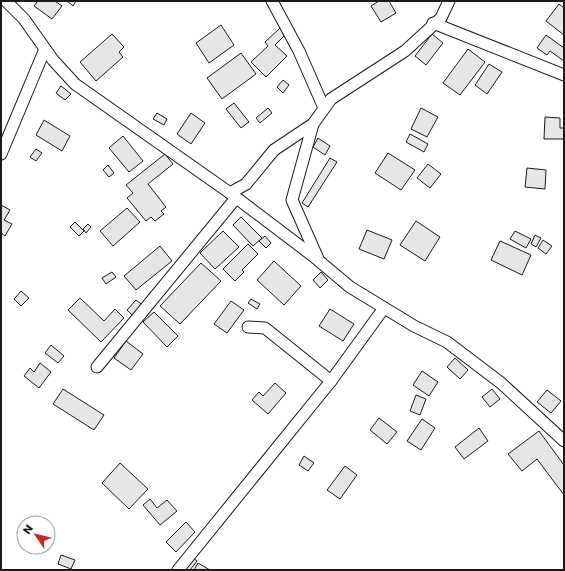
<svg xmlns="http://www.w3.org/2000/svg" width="565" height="571" font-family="Poppins,sans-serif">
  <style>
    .building { fill: #e6e6e6; stroke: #1a1a1a }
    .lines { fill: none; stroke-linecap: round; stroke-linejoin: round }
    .street-casing { stroke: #1a1a1a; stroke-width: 13 }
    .street { stroke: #fff; stroke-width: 11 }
  </style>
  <rect width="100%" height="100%" fill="#fff"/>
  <!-- building -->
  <g class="building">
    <polygon points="38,1 55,1 62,6 52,19 34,6"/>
    <polygon points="67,1 76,1 73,6"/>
    <polygon points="379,1 389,1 396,13 381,22 371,6"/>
    <polygon points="559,4 564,8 564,35 546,21"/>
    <polygon points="221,25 234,45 209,63 196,43"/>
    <polygon points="280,28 286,34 275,45 287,56 266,77 251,62 268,46 265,42"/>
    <polygon points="112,34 124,47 119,52 123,57 96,81 80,62"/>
    <polygon points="432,34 443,43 426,65 415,56"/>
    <polygon points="546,35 564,48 564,61 550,51 547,55 537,48"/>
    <polygon points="468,49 485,62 460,95 443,83"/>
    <polygon points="241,53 256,74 222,99 207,78"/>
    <polygon points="489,64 502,72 487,94 475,85"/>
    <polygon points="283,80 289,85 283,93 277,87"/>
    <polygon points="61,86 71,94 65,100 56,93"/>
    <polygon points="234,103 249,122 241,128 226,109"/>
    <polygon points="268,108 272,113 260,123 256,118"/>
    <polygon points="421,108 438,117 427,137 411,129"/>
    <polygon points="157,113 167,119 164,125 153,119"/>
    <polygon points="191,113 205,123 191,144 177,134"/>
    <polygon points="545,117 560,118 560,128 564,128 564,139 544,139"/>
    <polygon points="44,120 70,136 62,151 36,135"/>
    <polygon points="410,134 428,144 424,152 406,142"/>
    <polygon points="123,136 143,161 129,172 109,148"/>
    <polygon points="318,138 330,146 325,155 313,147"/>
    <polygon points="36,149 42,153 36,161 30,157"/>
    <polygon points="388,153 415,170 401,190 375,173"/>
    <polygon points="165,154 173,164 148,184 166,207 161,211 164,214 155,221 151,217 146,221 127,198 133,193 126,185"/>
    <polygon points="330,158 337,162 308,207 302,203"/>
    <polygon points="428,164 441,174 430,188 417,178"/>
    <polygon points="108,165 114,173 109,177 103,170"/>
    <polygon points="527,168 546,170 545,189 525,187"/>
    <polygon points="1,205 10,210 4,220 12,224 5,236 1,233"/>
    <polygon points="127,208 140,222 113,246 100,231"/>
    <polygon points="241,217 262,238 253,246 233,225"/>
    <polygon points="416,221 440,237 425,261 400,245"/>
    <polygon points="75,222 84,231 79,236 70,227"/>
    <polygon points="88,224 91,227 86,233 83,229"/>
    <polygon points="367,230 392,240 384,259 359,249"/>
    <polygon points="223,231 239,247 215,269 200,253"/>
    <polygon points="515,231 531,239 526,248 510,239"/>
    <polygon points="535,235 541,238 536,247 531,244"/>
    <polygon points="265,236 271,243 266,248 259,241"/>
    <polygon points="543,240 552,246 546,254 538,248"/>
    <polygon points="500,241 531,255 522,275 491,260"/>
    <polygon points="248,244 258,254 242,270 244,272 235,281 223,269"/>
    <polygon points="160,246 172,261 136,290 124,276"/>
    <polygon points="274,261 301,286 284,305 257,280"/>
    <polygon points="201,263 221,281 180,324 160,306"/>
    <polygon points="112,272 116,277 106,284 102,278"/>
    <polygon points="321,272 328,280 320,288 313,280"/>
    <polygon points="21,291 29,298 21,306 14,299"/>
    <polygon points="80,298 104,321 115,309 124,318 101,342 68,310"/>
    <polygon points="251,299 260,304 257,309 248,303"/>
    <polygon points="136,300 144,306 134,317 127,310"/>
    <polygon points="231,301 244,310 227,333 214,324"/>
    <polygon points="330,309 354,324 343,341 319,326"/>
    <polygon points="154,312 178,336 167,347 143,322"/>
    <polygon points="126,341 143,354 131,370 114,358"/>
    <polygon points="51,345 64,356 58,363 45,353"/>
    <polygon points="455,358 468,370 460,379 447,367"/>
    <polygon points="40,363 51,372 39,388 24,376 30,368 34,372"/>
    <polygon points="422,371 438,382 429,396 413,385"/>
    <polygon points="275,383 286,393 268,414 252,400 259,392 263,396"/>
    <polygon points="63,389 104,415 94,430 53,404"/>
    <polygon points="492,389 500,399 490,407 482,397"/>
    <polygon points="547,390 561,401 551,413 537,402"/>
    <polygon points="416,395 426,399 420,415 410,411"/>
    <polygon points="379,418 397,432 387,444 370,430"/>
    <polygon points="422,419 435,428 421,450 407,441"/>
    <polygon points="479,428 488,441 464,459 455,447"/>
    <polygon points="539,431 564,465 564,495 537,459 522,471 508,454"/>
    <polygon points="304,456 314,463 308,471 299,465"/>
    <polygon points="120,463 148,489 129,509 102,483"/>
    <polygon points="345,466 357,475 340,499 327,490"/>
    <polygon points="150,499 157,508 167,500 177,511 160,525 143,505"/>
    <polygon points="186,522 195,532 176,552 166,542"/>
    <polygon points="61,555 75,560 71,569 58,564"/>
    <polygon points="192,557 197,561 190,570 182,570"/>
    <polygon points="198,563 210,570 194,570"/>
  </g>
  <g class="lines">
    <!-- street casing -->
    <g class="street-casing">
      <g id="street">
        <polyline points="6,1 24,19 53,60 75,84 230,193 317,259"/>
        <polyline points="272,1 299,51 324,108"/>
        <polyline points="449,1 441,18 405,51 331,99 313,124 292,200 319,261 350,287 414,326 447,342 501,383 564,441"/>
        <polyline points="433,23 564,75"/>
        <polyline points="1,154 45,49"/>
        <polyline points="230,193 246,184 274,150 313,124"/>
        <polyline points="248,327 265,328 331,381"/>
        <polyline points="97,367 236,198"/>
        <polyline points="178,570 331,381 384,308"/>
      </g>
    </g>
    <!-- street -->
    <use href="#street" class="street"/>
  </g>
  <!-- border -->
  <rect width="565" height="571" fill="none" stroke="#1a1a1a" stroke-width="4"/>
  <!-- north arrow -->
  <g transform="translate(36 535) rotate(305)"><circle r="19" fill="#ffffff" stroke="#a3a3a3"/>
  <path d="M0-3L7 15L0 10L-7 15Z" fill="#c62828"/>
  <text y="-6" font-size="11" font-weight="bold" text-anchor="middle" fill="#1a1a1a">N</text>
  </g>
</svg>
